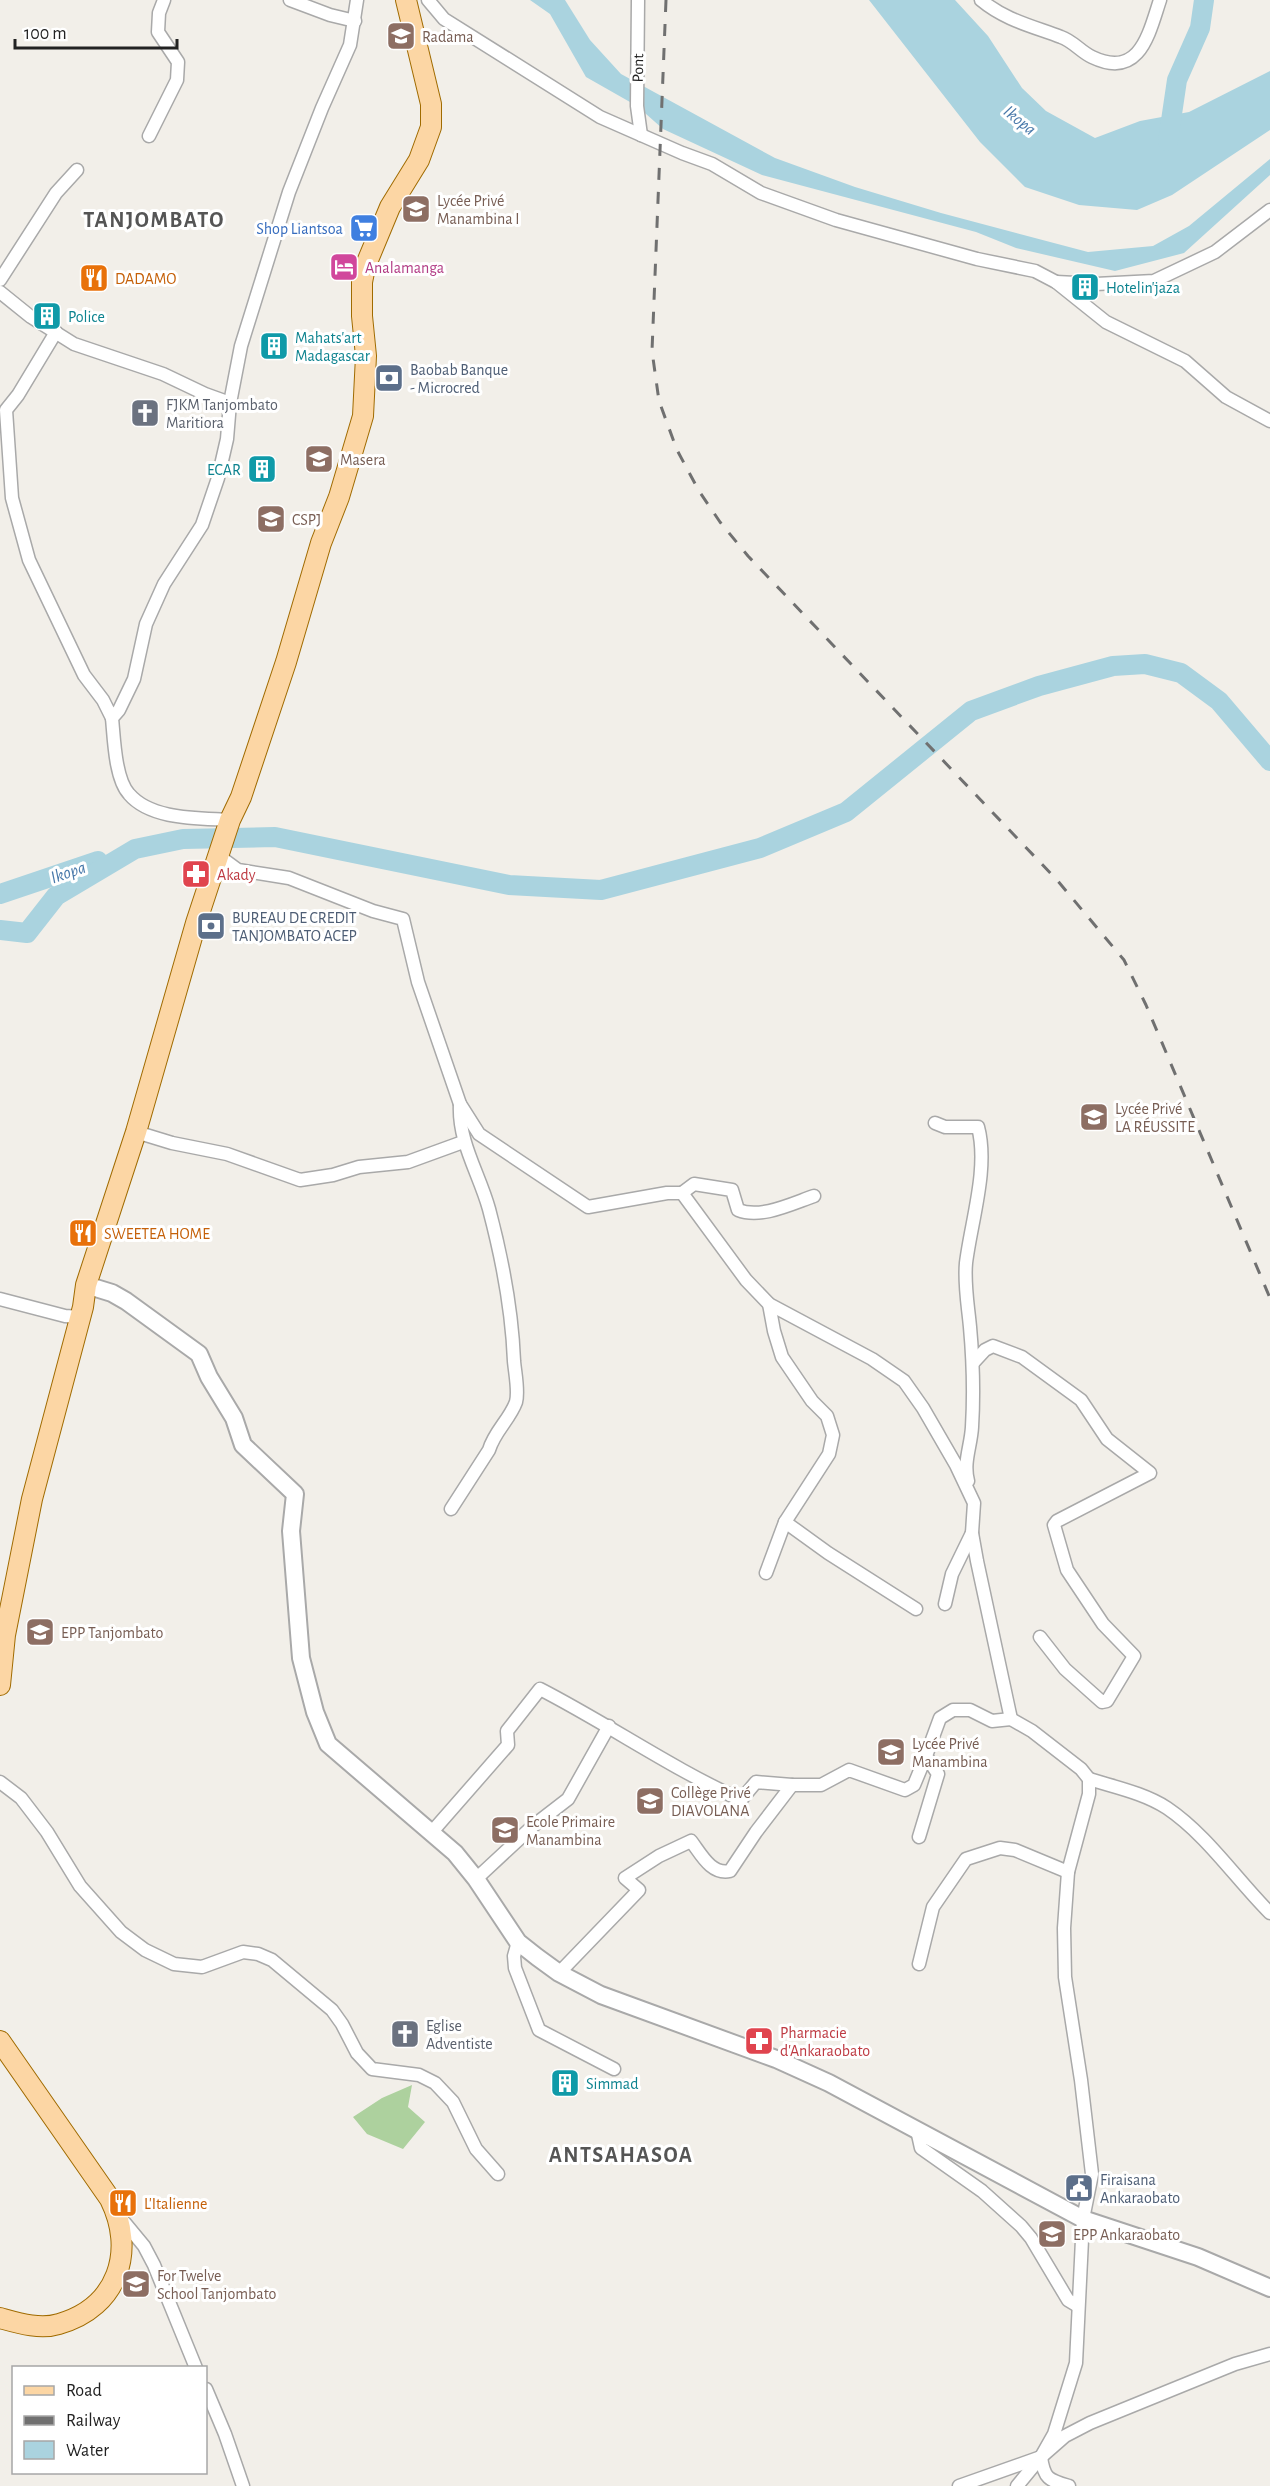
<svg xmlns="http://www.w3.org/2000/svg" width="1270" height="2486" font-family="'Alegreya Sans',sans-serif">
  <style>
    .forest { fill: #add19e }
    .water { fill: #aad3df }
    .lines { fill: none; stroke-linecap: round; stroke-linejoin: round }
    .river { stroke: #aad3df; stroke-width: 20 }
    .minor-casing { stroke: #a9a9a9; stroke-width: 15 }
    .tertiary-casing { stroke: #a9a9a9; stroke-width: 20 }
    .primary-casing { stroke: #a06b00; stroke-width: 22 }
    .minor { stroke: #fff; stroke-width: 12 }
    .tertiary { stroke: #fff; stroke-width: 16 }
    .primary { stroke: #fcd6a4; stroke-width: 20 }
    .rail { stroke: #707070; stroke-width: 3; stroke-dasharray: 12 12; stroke-linecap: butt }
    .labels { text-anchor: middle; stroke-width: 6; stroke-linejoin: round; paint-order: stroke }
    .education-label { font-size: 16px; fill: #785e54; stroke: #fff; text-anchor: start }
    .street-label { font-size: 16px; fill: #222; stroke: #fff }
    .shop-label { font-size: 16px; fill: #366cbe; stroke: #fff; text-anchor: end }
    .hotel-label { font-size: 16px; fill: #b23c85; stroke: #fff; text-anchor: start }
    .food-label { font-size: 16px; fill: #c56008; stroke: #fff; text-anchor: start }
    .culture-label { font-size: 16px; fill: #0d838f; stroke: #fff; text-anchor: start }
    .service-label { font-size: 16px; fill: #4e5e75; stroke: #fff; text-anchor: start }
    .worship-label { font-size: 16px; fill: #5b616d; stroke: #fff; text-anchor: start }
    .health-label { font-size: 16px; fill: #be3a42; stroke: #fff; text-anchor: start }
    .water-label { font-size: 18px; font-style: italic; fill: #4a7aab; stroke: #fff }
    .district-label { font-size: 22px; font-weight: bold; letter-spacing: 1.5px; fill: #555; stroke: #fff }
  </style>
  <rect width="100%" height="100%" fill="#f2efe9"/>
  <!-- forest -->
  <polygon class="forest" points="412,2085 408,2107 425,2122 403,2149 367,2134 353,2117 382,2098"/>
  <!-- water -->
  <g class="water">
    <polygon points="530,0 565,0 590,40 621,74 775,158 855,187 941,213 1088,252 1153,246 1189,226 1270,159 1270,175 1184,253 1115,271 1016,248 976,232 762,175 663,129 637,106 586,77 550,14"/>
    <polygon points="869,0 955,0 988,36 1022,88 1046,111 1095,138 1140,121 1189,112 1270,71 1270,130 1172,195 1137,210 1079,205 1025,187 980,142"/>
  </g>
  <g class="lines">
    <!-- river -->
    <g class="river">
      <polyline points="1168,141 1177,80 1200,28 1204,0"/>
      <polyline points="0,894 98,861"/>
      <polyline points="0,930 27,933 56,896 135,849 183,839 275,837 509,885 601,890 760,848 846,812 971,711 1039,686 1113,666 1145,664 1181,673 1219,701 1270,761"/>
    </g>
    <!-- minor casing -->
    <g class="minor-casing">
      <g id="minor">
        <polyline points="290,0 330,15 355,21"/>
        <polyline points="428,0 444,19 600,117 682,153 712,164 761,193 836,220 977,259 1035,271 1056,282 1106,322 1185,361 1226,397 1270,421"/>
        <polyline points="638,0 637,106 641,135"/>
        <path d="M981,0C1005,20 1032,26 1061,37C1073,41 1081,52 1092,57C1140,80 1149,33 1160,0"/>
        <polyline points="149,136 177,80 178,62 158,32 159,13 164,0"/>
        <polyline points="0,280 56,193 77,170"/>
        <polyline points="1056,282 1096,284 1154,281 1215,252 1270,210"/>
        <polyline points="0,292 31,317 74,344 163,374 205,394 230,403"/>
        <polyline points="56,332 18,395 6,410 12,498 29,560 84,675 103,700 112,718"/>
        <path d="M230,820C199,818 151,820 129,794C115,779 114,738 112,718L119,710L134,679L146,624L164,584L202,525L218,478L227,439L230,403L241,346L289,192L322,108L350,45L357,0"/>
        <polyline points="219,856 238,870 289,878 373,911 403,919 418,982 460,1104 479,1134 588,1207 667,1193 682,1193 746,1280 769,1304 872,1359 904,1381 923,1408 956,1465 974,1503 972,1533 977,1561 1011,1719 1032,1731 1081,1769 1089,1779 1089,1794 1068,1872 1064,1928 1065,1977 1081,2080 1092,2174 1083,2219 1076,2363 1054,2434 1041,2457 1017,2486"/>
        <path d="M935,1123L945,1127H978C989,1168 971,1222 966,1263C964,1285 968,1305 970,1327C973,1360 974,1394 972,1427C971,1446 963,1462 968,1481"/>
        <polyline points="136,1132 172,1143 227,1154 300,1180 333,1175 359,1167 408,1162 463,1142"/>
        <path d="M682,1193L694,1184L732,1190L738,1210C761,1219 791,1204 814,1196"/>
        <polyline points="0,1299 65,1316 80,1317"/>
        <polyline points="769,1304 774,1331 782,1357 812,1401 827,1416 833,1435 829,1454 785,1522"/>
        <polyline points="973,1363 985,1350 993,1346 1022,1357 1081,1400 1107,1439 1150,1473 1057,1521 1054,1525 1067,1570 1103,1624 1134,1656 1107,1701 1102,1702 1065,1669 1040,1637"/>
        <path d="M451,1509L489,1450C494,1432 510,1419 516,1402C519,1391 515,1373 514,1361C512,1310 502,1258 489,1209C479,1173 458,1142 460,1104"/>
        <polyline points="766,1573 785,1522 828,1553 916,1609"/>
        <polyline points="945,1604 952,1574 972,1533"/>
        <path d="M1089,1779C1114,1787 1144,1793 1167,1808C1207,1835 1236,1879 1270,1913"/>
        <polyline points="0,1782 21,1798 47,1832 80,1886 121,1932 145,1950 174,1964 202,1967 243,1952 258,1954 272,1960 332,2010 342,2024 357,2053 372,2069 419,2075 435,2083 453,2102 476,2149 498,2174"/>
        <path d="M431,1833L508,1745L507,1731L540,1689C608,1724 671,1768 741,1800L756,1782L792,1785"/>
        <polyline points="919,1837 938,1774 926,1756 940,1718 953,1710 970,1710 992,1721 1011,1719"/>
        <polyline points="476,1879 533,1826 568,1799 609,1726"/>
        <polyline points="518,1942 514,1956 515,1968 539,2030 614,2069"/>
        <polyline points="919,1964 933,1907 966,1859 1000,1848 1015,1850 1068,1872"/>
        <path d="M559,1973L639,1890L625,1878L659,1856L691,1841C701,1854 711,1875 730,1871L756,1832L792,1785H821L849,1770L905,1790L914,1785L926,1756"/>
        <polyline points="917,2130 921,2148 982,2191 1021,2226 1031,2238 1068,2300 1078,2306"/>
        <polyline points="120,2217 144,2246 154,2265 196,2368"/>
        <polyline points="206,2389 225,2434 243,2486"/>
        <path d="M1041,2457C1044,2479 1049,2480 1069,2486"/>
        <polyline points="959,2486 1041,2457 1065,2436 1090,2423 1235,2364 1270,2354"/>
      </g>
    </g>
    <!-- tertiary casing -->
    <g class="tertiary-casing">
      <polyline id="tertiary" points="86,1285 112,1293 126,1301 199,1354 209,1377 234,1418 243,1445 295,1494 291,1531 301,1658 315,1712 328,1744 455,1853 476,1879 518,1942 537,1957 559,1973 601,1995 776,2059 829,2083 1083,2219 1198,2257 1270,2288"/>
    </g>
    <!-- primary casing -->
    <g class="primary-casing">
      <g id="primary">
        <polyline points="0,1685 5,1635 32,1499 83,1307 86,1285 136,1132 196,923 230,820 241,797 286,662 321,543 339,497 363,416 366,356 362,316 362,282 365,267 390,207 419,160 431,127 431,104 406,0"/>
        <path d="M0,2041L110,2199C136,2251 118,2307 59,2324C40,2330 18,2323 0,2318"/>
      </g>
    </g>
    <!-- minor -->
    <use href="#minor" class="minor"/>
    <!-- tertiary -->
    <use href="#tertiary" class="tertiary"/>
    <!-- primary -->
    <use href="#primary" class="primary"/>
    <!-- rail -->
    <polyline class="rail" points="666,0 652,351 659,401 677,450 699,491 720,522 748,556 1057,880 1124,960 1146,1005 1270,1298"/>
  </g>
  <!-- icons -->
  <defs>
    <g id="school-square" transform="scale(1.5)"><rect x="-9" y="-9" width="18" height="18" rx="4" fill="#8d6e63" stroke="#fff"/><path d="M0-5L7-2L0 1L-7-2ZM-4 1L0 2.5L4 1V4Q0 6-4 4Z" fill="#fff"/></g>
    <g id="supermarket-square" transform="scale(1.5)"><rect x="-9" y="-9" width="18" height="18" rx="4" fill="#3f7fe0" stroke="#fff"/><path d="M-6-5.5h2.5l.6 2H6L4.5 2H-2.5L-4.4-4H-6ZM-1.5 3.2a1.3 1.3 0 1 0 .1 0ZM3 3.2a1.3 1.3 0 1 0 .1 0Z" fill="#fff"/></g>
    <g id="hotel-square" transform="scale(1.5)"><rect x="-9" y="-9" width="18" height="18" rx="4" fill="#d1479c" stroke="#fff"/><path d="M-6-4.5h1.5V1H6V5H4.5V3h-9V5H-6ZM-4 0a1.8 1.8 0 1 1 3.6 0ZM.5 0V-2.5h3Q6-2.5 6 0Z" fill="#fff"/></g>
    <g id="restaurant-square" transform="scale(1.5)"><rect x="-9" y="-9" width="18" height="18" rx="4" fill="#e8710a" stroke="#fff"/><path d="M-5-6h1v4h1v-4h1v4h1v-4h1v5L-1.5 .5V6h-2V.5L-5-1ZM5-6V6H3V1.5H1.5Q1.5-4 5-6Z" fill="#fff"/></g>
    <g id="building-square" transform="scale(1.5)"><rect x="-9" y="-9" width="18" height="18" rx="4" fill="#0f9aa8" stroke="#fff"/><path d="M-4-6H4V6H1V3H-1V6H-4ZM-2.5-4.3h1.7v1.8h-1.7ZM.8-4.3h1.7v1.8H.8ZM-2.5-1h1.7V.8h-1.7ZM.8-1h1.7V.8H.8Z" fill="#fff"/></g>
    <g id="bank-square" transform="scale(1.5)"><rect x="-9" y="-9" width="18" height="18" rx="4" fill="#5c6f8a" stroke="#fff"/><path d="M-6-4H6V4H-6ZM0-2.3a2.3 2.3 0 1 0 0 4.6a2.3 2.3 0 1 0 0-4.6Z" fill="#fff"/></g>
    <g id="church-square" transform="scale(1.5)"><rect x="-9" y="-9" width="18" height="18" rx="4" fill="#6b7280" stroke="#fff"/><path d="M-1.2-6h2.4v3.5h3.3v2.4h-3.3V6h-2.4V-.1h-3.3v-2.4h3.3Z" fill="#fff"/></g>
    <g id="pharmacy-square" transform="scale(1.5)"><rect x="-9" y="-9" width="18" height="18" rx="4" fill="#e0444e" stroke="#fff"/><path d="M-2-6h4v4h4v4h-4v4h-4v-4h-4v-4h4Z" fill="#fff"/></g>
    <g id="civic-square" transform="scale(1.5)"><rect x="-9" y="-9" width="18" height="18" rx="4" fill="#5c6f8a" stroke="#fff"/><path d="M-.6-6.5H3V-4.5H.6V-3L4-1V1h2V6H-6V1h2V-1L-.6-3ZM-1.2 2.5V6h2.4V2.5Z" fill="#fff"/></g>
  </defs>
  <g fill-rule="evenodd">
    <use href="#school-square" x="401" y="36"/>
    <use href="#school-square" x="416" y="209"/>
    <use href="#supermarket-square" x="364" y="228"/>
    <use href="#hotel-square" x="344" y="267"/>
    <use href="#restaurant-square" x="94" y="278"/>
    <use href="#building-square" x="1085" y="287"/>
    <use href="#building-square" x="47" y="316"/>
    <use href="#building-square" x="274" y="346"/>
    <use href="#bank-square" x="389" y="378"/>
    <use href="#church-square" x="145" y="413"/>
    <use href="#school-square" x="319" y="459"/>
    <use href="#building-square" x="262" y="469"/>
    <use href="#school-square" x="271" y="519"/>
    <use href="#pharmacy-square" x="196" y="874"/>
    <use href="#bank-square" x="211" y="926"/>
    <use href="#school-square" x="1094" y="1117"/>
    <use href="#restaurant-square" x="83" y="1233"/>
    <use href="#school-square" x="40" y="1632"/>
    <use href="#school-square" x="891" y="1752"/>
    <use href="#school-square" x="650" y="1801"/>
    <use href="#school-square" x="505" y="1830"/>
    <use href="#church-square" x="405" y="2034"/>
    <use href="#pharmacy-square" x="759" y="2041"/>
    <use href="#building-square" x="565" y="2083"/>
    <use href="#civic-square" x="1079" y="2188"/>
    <use href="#restaurant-square" x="123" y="2203"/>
    <use href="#school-square" x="1052" y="2234"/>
    <use href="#school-square" x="136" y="2284"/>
  </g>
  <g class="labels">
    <!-- education labels -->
    <g class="education-label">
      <text x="422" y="42">Radama</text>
      <text x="437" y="206">Lycée Privé<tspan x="437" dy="18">Manambina I</tspan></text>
      <text x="340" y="465">Masera</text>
      <text x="292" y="525">CSPJ</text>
      <text x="1115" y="1114">Lycée Privé<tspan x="1115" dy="18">LA RÉUSSITE</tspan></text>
      <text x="61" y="1638">EPP Tanjombato</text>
      <text x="912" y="1749">Lycée Privé<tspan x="912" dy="18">Manambina</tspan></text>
      <text x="671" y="1798">Collège Privé<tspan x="671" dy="18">DIAVOLANA</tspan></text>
      <text x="526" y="1827">Ecole Primaire<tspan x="526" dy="18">Manambina</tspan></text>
      <text x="1073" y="2240">EPP Ankaraobato</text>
      <text x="157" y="2281">For Twelve<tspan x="157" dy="18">School Tanjombato</tspan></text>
    </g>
    <!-- street labels -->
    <g class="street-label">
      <text transform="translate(637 68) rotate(-89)" y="6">Pont</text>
    </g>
    <!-- shop labels -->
    <g class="shop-label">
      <text x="343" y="234">Shop Liantsoa</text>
    </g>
    <!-- hotel labels -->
    <g class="hotel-label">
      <text x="365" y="273">Analamanga</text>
    </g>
    <!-- food labels -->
    <g class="food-label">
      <text x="115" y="284">DADAMO</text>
      <text x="104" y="1239">SWEETEA HOME</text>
      <text x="144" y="2209">L'Italienne</text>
    </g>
    <!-- culture labels -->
    <g class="culture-label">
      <text x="1106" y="293">Hotelin'jaza</text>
      <text x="68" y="322">Police</text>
      <text x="295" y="343">Mahats'art<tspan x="295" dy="18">Madagascar</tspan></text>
      <text x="241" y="475" text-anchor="end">ECAR</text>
      <text x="586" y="2089">Simmad</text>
    </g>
    <!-- service labels -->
    <g class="service-label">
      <text x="410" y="375">Baobab Banque<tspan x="410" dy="18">- Microcred</tspan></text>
      <text x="232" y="923">BUREAU DE CREDIT<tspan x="232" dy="18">TANJOMBATO ACEP</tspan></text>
      <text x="1100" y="2185">Firaisana<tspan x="1100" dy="18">Ankaraobato</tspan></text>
    </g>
    <!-- worship labels -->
    <g class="worship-label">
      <text x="166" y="410">FJKM Tanjombato<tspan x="166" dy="18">Maritiora</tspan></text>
      <text x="426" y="2031">Eglise<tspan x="426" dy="18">Adventiste</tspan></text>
    </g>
    <!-- health labels -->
    <g class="health-label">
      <text x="217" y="880">Akady</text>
      <text x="780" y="2038">Pharmacie<tspan x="780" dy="18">d'Ankaraobato</tspan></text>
    </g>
    <!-- water labels -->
    <g class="water-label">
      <text transform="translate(1020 120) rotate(39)" y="6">Ikopa</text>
      <text transform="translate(68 872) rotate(-19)" y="6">Ikopa</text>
    </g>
    <!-- district labels -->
    <g class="district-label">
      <text x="154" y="227">TANJOMBATO</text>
      <text x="621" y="2162">ANTSAHASOA</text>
    </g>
  </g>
  <!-- legend -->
  <rect x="12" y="2366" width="195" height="108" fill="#ffffff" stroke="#a7a7a7" stroke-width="1.5"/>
  <rect x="24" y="2386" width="30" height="9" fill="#fcd6a4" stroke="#a7a7a7" stroke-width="1.5"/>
  <text x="66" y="2396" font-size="18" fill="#222222">Road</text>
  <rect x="24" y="2416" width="30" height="9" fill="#707070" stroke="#a7a7a7" stroke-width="1.5"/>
  <text x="66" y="2426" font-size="18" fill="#222222">Railway</text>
  <rect x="24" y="2441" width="30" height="18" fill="#aad3df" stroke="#a7a7a7" stroke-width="1.5"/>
  <text x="66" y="2456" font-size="18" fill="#222222">Water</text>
  <!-- scale -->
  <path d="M15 39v9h162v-9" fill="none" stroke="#222222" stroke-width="3"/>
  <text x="24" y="39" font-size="18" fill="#222222" stroke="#ffffff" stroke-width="4.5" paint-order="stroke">100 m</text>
</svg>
